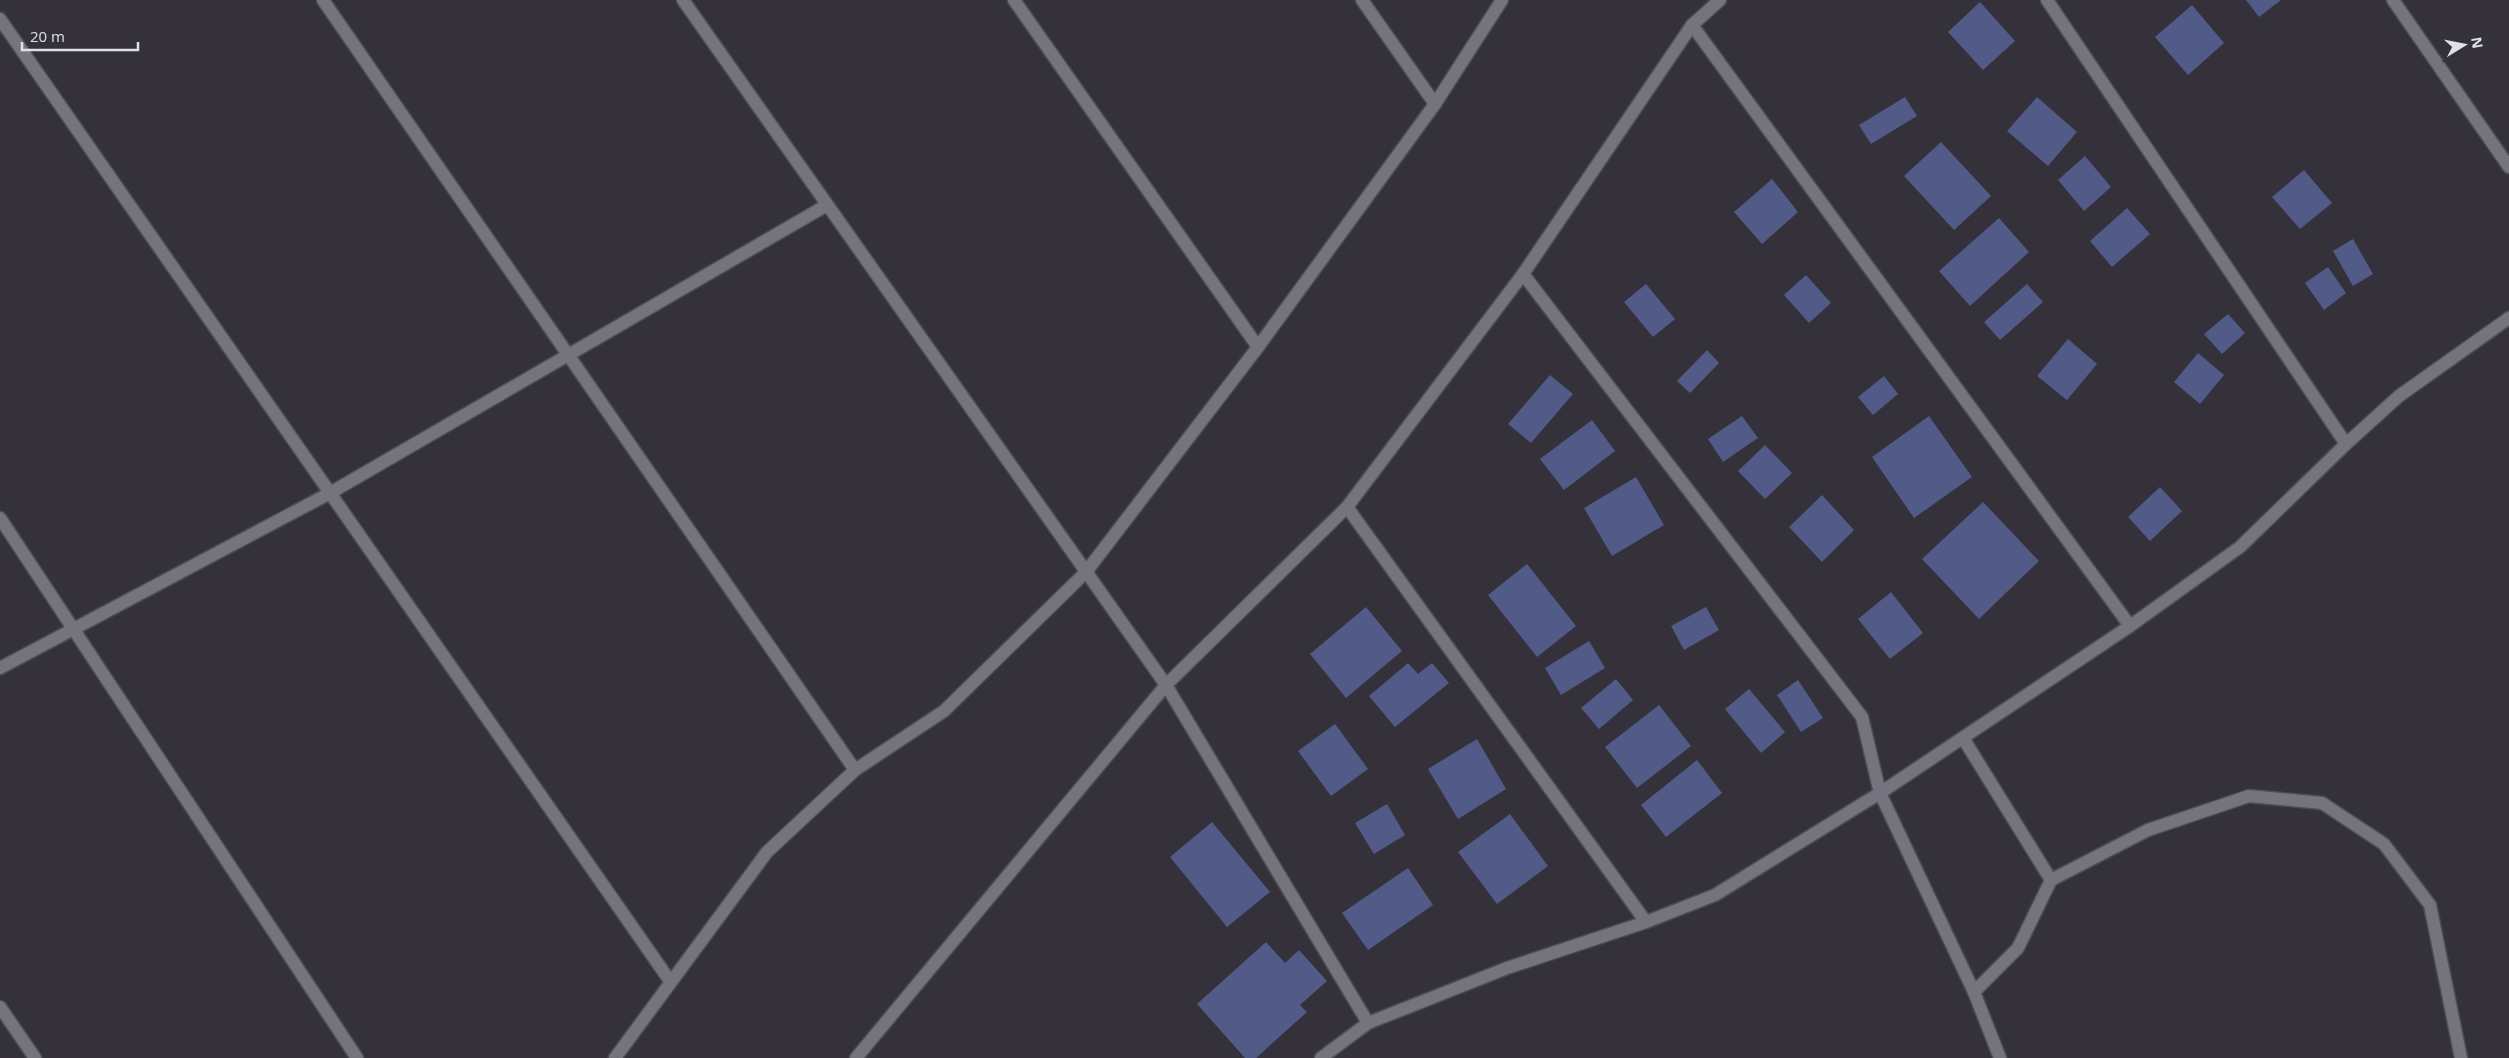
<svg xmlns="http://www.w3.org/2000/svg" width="2509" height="1058" font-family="'Open Sans',sans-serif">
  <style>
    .building { fill: #525a88 }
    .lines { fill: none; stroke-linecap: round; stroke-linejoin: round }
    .street-casing { stroke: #4e4d55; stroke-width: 15 }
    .street { stroke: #76737f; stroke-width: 12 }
  </style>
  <rect width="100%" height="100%" fill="#34313b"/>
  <!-- building -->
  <g class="building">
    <polygon points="2246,0 2281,0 2259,17"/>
    <polygon points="1980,2 2015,41 1983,70 1948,32"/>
    <polygon points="2192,5 2224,43 2188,75 2155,37"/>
    <polygon points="1905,97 1917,116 1871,144 1859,125"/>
    <polygon points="2037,97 2077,132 2048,166 2007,131"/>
    <polygon points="1941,142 1991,196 1954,230 1904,176"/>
    <polygon points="2085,156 2111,187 2084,211 2058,180"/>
    <polygon points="2304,170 2332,203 2300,229 2272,197"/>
    <polygon points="1772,179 1798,212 1762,244 1734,212"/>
    <polygon points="2127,208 2150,234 2112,267 2090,241"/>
    <polygon points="1999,218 2029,252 1970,306 1939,271"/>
    <polygon points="2353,239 2373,274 2353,286 2333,251"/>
    <polygon points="2328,267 2346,293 2324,310 2305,283"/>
    <polygon points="1806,275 1831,303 1809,323 1784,295"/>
    <polygon points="1646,284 1675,319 1653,337 1624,302"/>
    <polygon points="2027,284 2043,302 2000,340 1984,322"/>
    <polygon points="2228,314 2245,333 2222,354 2204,334"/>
    <polygon points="2068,339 2097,364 2067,400 2037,376"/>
    <polygon points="1707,350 1719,363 1690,393 1677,381"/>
    <polygon points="2198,353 2224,375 2200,404 2174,382"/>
    <polygon points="1550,375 1573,394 1531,443 1508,424"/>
    <polygon points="1884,376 1898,394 1873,415 1858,397"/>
    <polygon points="1742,416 1758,438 1723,462 1708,439"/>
    <polygon points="1929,416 1972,477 1914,518 1872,457"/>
    <polygon points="1592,420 1615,451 1564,490 1540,459"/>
    <polygon points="1765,445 1792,473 1765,499 1738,471"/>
    <polygon points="1636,477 1664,525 1612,556 1584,508"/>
    <polygon points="2160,487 2182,511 2150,541 2128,517"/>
    <polygon points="1822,495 1854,530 1822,562 1789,527"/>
    <polygon points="1983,502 2039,561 1979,619 1922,559"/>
    <polygon points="1527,564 1576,626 1537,657 1488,595"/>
    <polygon points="1891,592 1923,633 1890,659 1858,619"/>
    <polygon points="1366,607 1402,651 1346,698 1310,654"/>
    <polygon points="1706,607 1719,630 1684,650 1671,626"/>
    <polygon points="1589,641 1605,668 1561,695 1545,668"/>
    <polygon points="1408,663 1418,674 1432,663 1449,683 1395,727 1369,696"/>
    <polygon points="1616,679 1633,700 1599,729 1581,708"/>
    <polygon points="1798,680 1823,718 1801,732 1777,695"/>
    <polygon points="1749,689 1785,732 1761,753 1725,709"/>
    <polygon points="1659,705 1691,746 1637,788 1605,747"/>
    <polygon points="1335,724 1368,769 1331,796 1298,751"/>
    <polygon points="1477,739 1506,789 1458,819 1428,769"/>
    <polygon points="1697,760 1722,793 1666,837 1641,805"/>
    <polygon points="1387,804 1405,835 1374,854 1355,823"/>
    <polygon points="1510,814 1548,866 1497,904 1458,852"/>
    <polygon points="1212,822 1270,892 1227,927 1170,857"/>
    <polygon points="1408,868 1433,905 1368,950 1342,913"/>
    <polygon points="1266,942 1285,963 1299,950 1327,981 1300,1005 1307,1012 1256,1058 1245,1058 1197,1004"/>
  </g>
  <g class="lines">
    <!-- street casing -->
    <g class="street-casing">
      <g id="street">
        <polyline points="323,0 855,770"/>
        <polyline points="683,0 1166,685 1368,1023"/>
        <polyline points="1014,0 1258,347"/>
        <polyline points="1362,0 1435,104"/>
        <polyline points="2047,0 2346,444"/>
        <polyline points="2393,0 2509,167"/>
        <polyline points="0,19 670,981"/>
        <polyline points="1692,25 2130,626"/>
        <polyline points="1523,274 1862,717 1880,793 1974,992 2000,1058"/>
        <polyline points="1347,507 1646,922"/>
        <polyline points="0,518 357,1058"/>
        <polyline points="0,668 330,493 827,205"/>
        <polyline points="1963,738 2051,880"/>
        <polyline points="1974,992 2018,948 2051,880 2148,830 2249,796 2322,803 2384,844 2430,905 2461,1058"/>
        <polyline points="0,1007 35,1058"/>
        <polyline points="615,1058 767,852 855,770 944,711 1086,572 1258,347 1435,104 1502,0"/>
        <polyline points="856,1058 1166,685 1347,507 1523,274 1692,25 1720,0"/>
        <polyline points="1321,1058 1368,1023 1507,968 1646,922 1715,895 1880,793 2130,626 2240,547 2346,444 2399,396 2509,318"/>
      </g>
    </g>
    <!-- street -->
    <use href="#street" class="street"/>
  </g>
  <!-- north arrow -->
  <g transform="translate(2464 45) rotate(80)" stroke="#34313b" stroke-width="4" paint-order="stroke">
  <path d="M0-4L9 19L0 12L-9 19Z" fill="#e1e0e6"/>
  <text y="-8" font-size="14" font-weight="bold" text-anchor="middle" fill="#e1e0e6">N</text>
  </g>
  <!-- scale -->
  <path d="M22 42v8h116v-8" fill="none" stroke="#e1e0e6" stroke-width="2.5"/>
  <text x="30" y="42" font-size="15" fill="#e1e0e6" stroke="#34313b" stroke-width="4" paint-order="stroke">20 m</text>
</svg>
